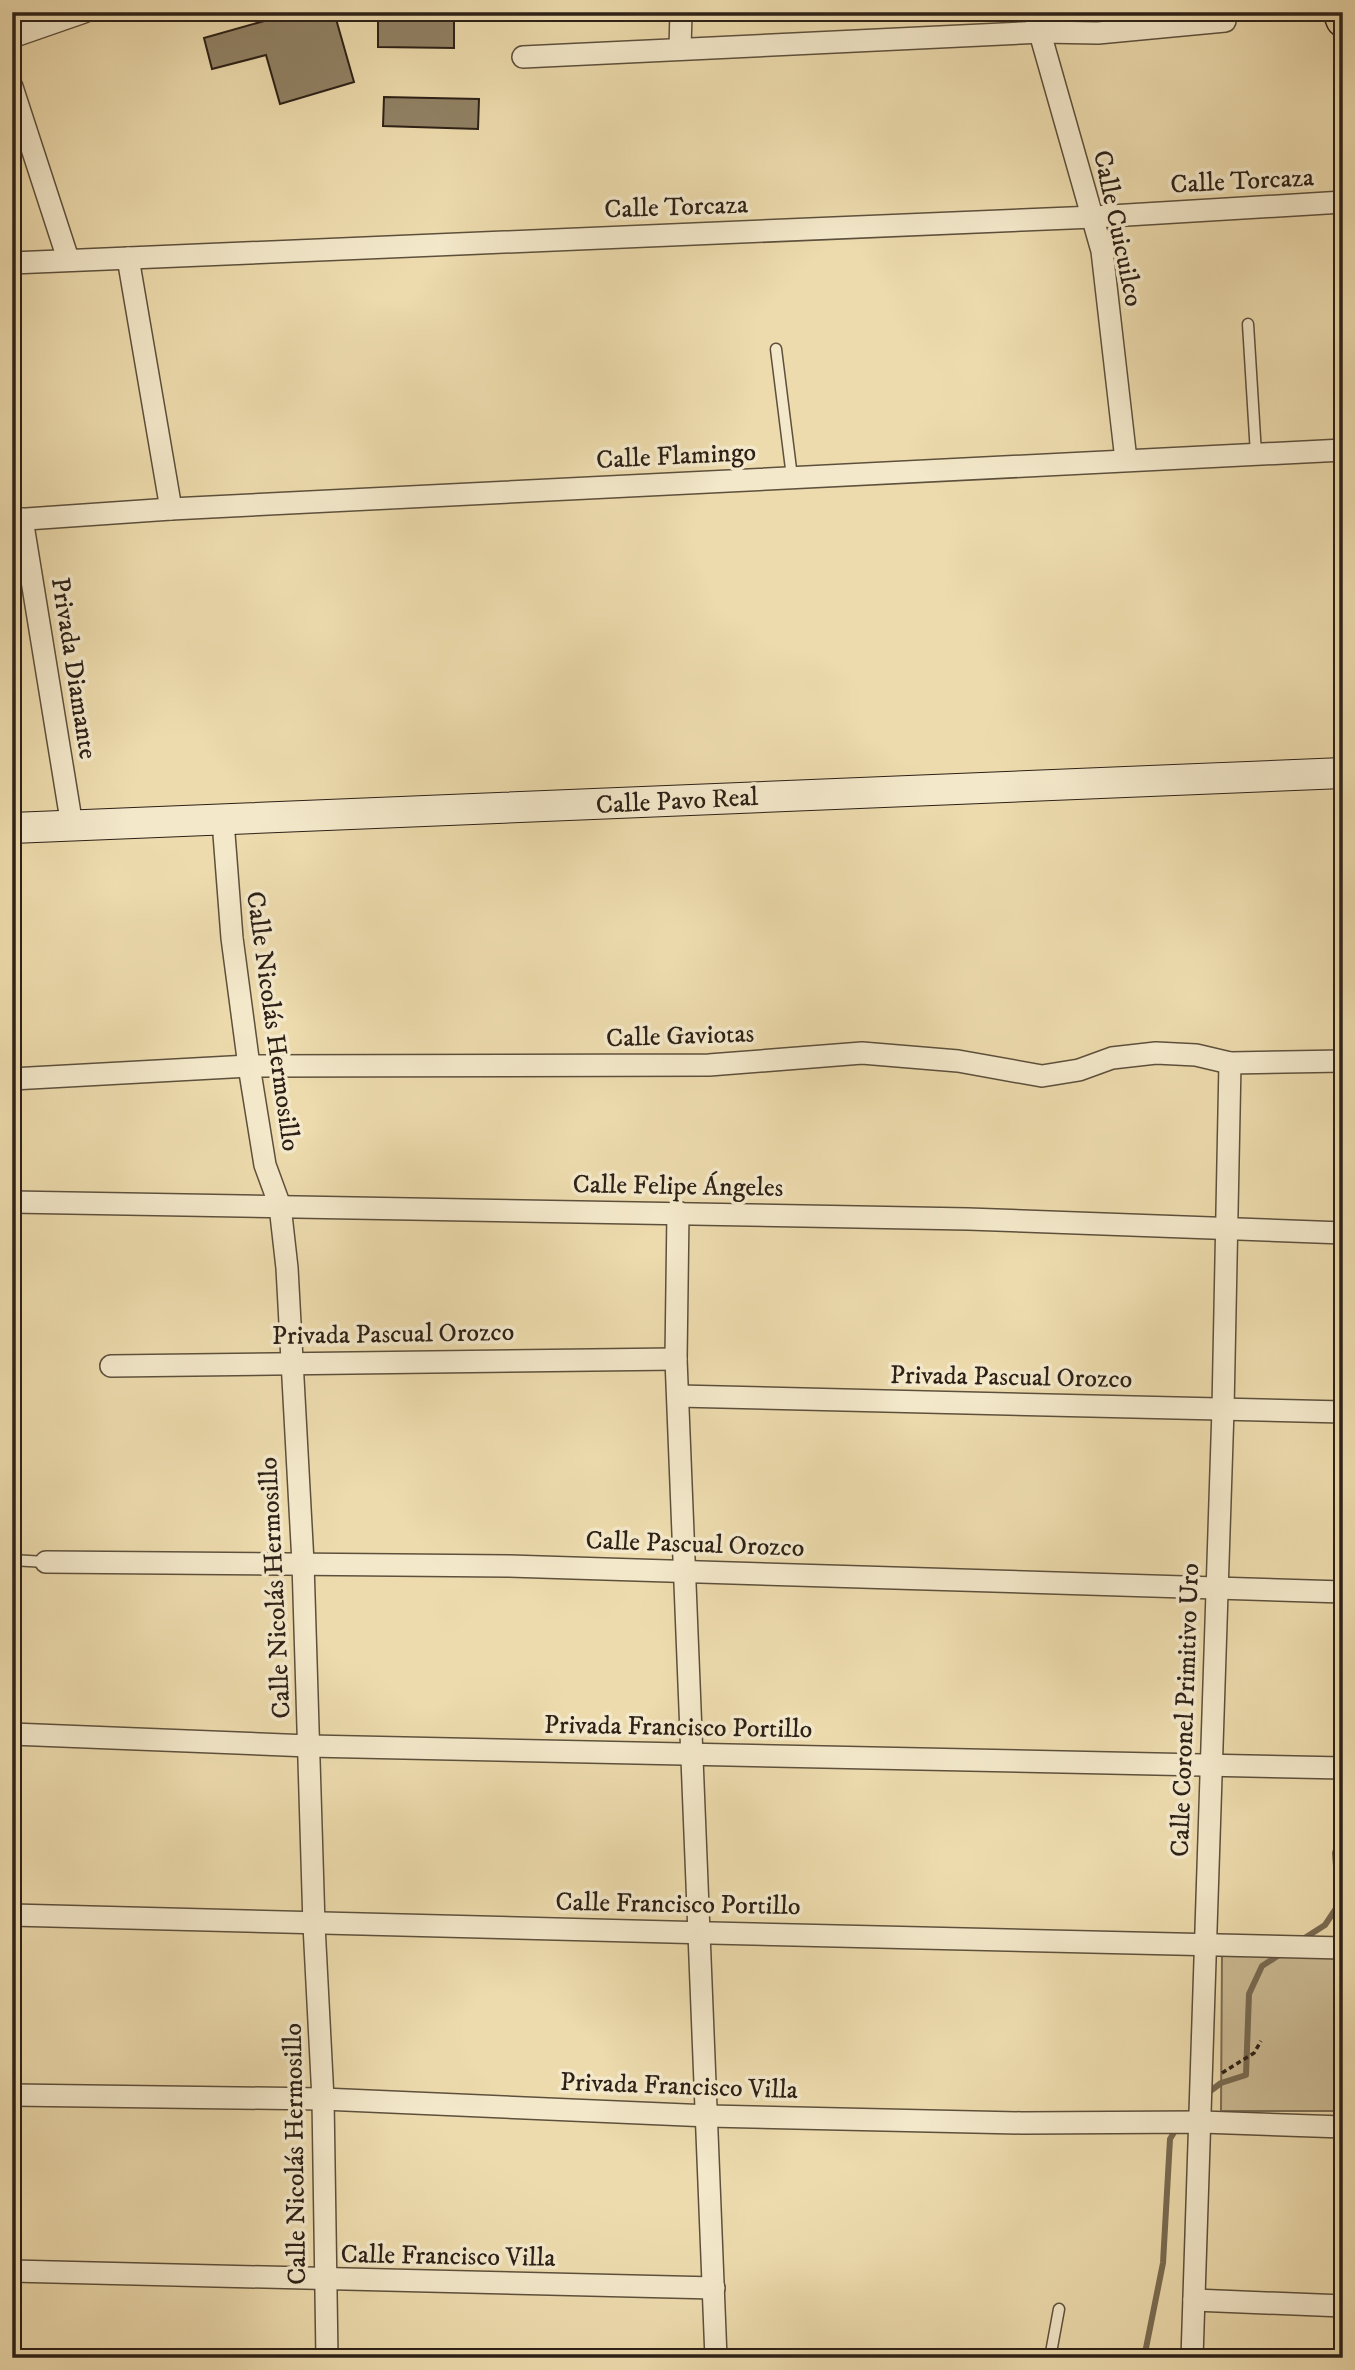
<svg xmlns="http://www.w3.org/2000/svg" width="1355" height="2370" font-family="'IM FELL DW Pica',serif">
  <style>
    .green { fill: #ccbb94; stroke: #7c6e56; stroke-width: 2 }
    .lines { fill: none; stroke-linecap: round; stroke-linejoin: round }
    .stream { stroke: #796b52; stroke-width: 6 }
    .building { fill: #918265; stroke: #2d2117; stroke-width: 2 }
    .lane-casing { stroke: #5d503c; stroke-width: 13 }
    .street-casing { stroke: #5d503c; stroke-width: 24 }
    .secondary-casing { stroke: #2d2117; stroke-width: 32 }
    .primary-casing { stroke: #2d2117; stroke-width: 36 }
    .path { stroke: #2d2117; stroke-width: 3.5; stroke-dasharray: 5 3.5; stroke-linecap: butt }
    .lane { stroke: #f3e8ca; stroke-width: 10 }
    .street { stroke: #f3e8ca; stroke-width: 21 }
    .secondary { stroke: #f3e8ca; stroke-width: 30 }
    .primary { stroke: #eddbad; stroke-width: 33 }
    .labels { text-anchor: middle; stroke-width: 7; stroke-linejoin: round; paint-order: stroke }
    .street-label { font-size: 26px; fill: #2d2117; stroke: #f3e8ca }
  </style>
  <rect width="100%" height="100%" fill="#eddbad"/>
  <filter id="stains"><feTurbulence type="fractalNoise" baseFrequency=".00286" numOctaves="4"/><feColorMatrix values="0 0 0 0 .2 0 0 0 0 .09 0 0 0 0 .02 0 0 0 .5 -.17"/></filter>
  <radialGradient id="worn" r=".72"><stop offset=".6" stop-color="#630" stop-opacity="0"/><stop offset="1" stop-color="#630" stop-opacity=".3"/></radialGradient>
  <!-- green -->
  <polygon class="green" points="1222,1954 1335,1954 1335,2111 1221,2111"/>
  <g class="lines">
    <!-- stream -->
    <g class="stream">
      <polyline points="1300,1941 1325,1925 1339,1904 1335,1853 1343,1828"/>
      <polyline points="1205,2095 1221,2083 1246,2075 1249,1994 1262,1966 1282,1953"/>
      <polyline points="1144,2358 1163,2263 1170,2139 1178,2126"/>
    </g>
  </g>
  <!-- building -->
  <g class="building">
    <polygon points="296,12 334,12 354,82 280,104 266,55 212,69 204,38"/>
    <polygon points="378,18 454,19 454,48 378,47"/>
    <polygon points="384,97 479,99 478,129 383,126"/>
  </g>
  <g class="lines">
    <!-- lane casing -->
    <g class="lane-casing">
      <g id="lane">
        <polyline points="1248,324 1256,454"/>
        <polyline points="776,349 792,477"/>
        <polyline points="12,1560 46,1562"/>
        <polyline points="1050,2358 1059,2309"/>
      </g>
    </g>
    <!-- street casing -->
    <g class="street-casing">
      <g id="street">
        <polyline points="1034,12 1102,251 1126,460"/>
        <polyline points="12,37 84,12"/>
        <polyline points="680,49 681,12"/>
        <polyline points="523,57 1042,32 1098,33 1225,21"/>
        <polyline points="12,87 68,259"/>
        <polyline points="128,258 171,509"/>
        <polyline points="12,263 1094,217 1343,202"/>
        <polyline points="22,519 72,826"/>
        <polyline points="12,520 171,509 1343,450"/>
        <polyline points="223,821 232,938 249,1066 265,1165 280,1206 287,1268 303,1563 314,1925 323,2099 327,2358"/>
        <polyline points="12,1079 249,1066 709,1065 862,1053 958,1061 1042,1076 1079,1070 1112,1058 1156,1053 1196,1055 1230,1063 1343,1061"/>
        <polyline points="12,1202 968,1219 1343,1233"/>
        <polyline points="678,1212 676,1359 716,2358"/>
        <polyline points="111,1366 676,1359"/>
        <polyline points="678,1396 1343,1412"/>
        <polyline points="46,1562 509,1566 1343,1592"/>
        <polyline points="12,1734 309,1746 1343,1768"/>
        <path d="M12,1915C456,1930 899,1935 1343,1948"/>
        <polyline points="12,2095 323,2099 709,2116 1022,2123 1202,2122 1343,2127"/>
        <polyline points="12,2271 714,2288"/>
        <polyline points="1194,2300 1343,2306"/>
        <polyline points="1192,2358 1223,1409 1230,1063"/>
      </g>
    </g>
    <!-- secondary casing -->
    <g class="secondary-casing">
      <polyline id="secondary" points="12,828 1343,773"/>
    </g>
    <!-- primary casing -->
    <g class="primary-casing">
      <polyline id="primary" points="1340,12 1343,20"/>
    </g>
    <!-- path -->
    <polyline class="path" points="1222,2073 1254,2053 1261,2041"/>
    <!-- lane -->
    <use href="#lane" class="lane"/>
    <!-- street -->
    <use href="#street" class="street"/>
    <!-- secondary -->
    <use href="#secondary" class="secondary"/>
    <!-- primary -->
    <use href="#primary" class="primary"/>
  </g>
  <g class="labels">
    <!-- street labels -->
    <g class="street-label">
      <text transform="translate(1242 180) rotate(-3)" y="9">Calle Torcaza</text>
      <text transform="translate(676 206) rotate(-2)" y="9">Calle Torcaza</text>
      <text transform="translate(1119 228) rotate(78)" y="9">Calle Cuicuilco</text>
      <text transform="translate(676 455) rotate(-3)" y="9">Calle Flamingo</text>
      <text transform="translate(75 668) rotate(81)" y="9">Privada Diamante</text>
      <text transform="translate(677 800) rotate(-3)" y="9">Calle Pavo Real</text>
      <text transform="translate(274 1021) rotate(82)" y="9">Calle Nicolás Hermosillo</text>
      <text transform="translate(680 1035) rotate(-2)" y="9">Calle Gaviotas</text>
      <text transform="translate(678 1185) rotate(1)" y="9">Calle Felipe Ángeles</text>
      <text transform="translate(393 1333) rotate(-1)" y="9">Privada Pascual Orozco</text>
      <text transform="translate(1011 1376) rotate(1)" y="9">Privada Pascual Orozco</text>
      <text transform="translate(695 1543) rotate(2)" y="9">Calle Pascual Orozco</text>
      <text transform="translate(274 1588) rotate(-93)" y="9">Calle Nicolás Hermosillo</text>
      <text transform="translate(1184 1710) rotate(-88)" y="9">Calle Coronel Primitivo Uro</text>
      <text transform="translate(678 1726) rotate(1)" y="9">Privada Francisco Portillo</text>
      <text transform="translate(678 1903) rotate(1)" y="9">Calle Francisco Portillo</text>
      <text transform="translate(679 2085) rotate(2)" y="9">Privada Francisco Villa</text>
      <text transform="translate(294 2154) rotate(-91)" y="9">Calle Nicolás Hermosillo</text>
      <text transform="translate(448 2255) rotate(1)" y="9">Calle Francisco Villa</text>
    </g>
  </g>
  <!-- margin -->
  <rect width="1355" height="2370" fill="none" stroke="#eddbad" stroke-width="42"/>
  <rect x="14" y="14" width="1327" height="2342" fill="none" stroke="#2d2117" stroke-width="3.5"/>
  <rect x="21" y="21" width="1313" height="2328" fill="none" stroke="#2d2117" stroke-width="2"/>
  <rect width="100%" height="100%" filter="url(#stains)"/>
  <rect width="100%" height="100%" fill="url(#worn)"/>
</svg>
